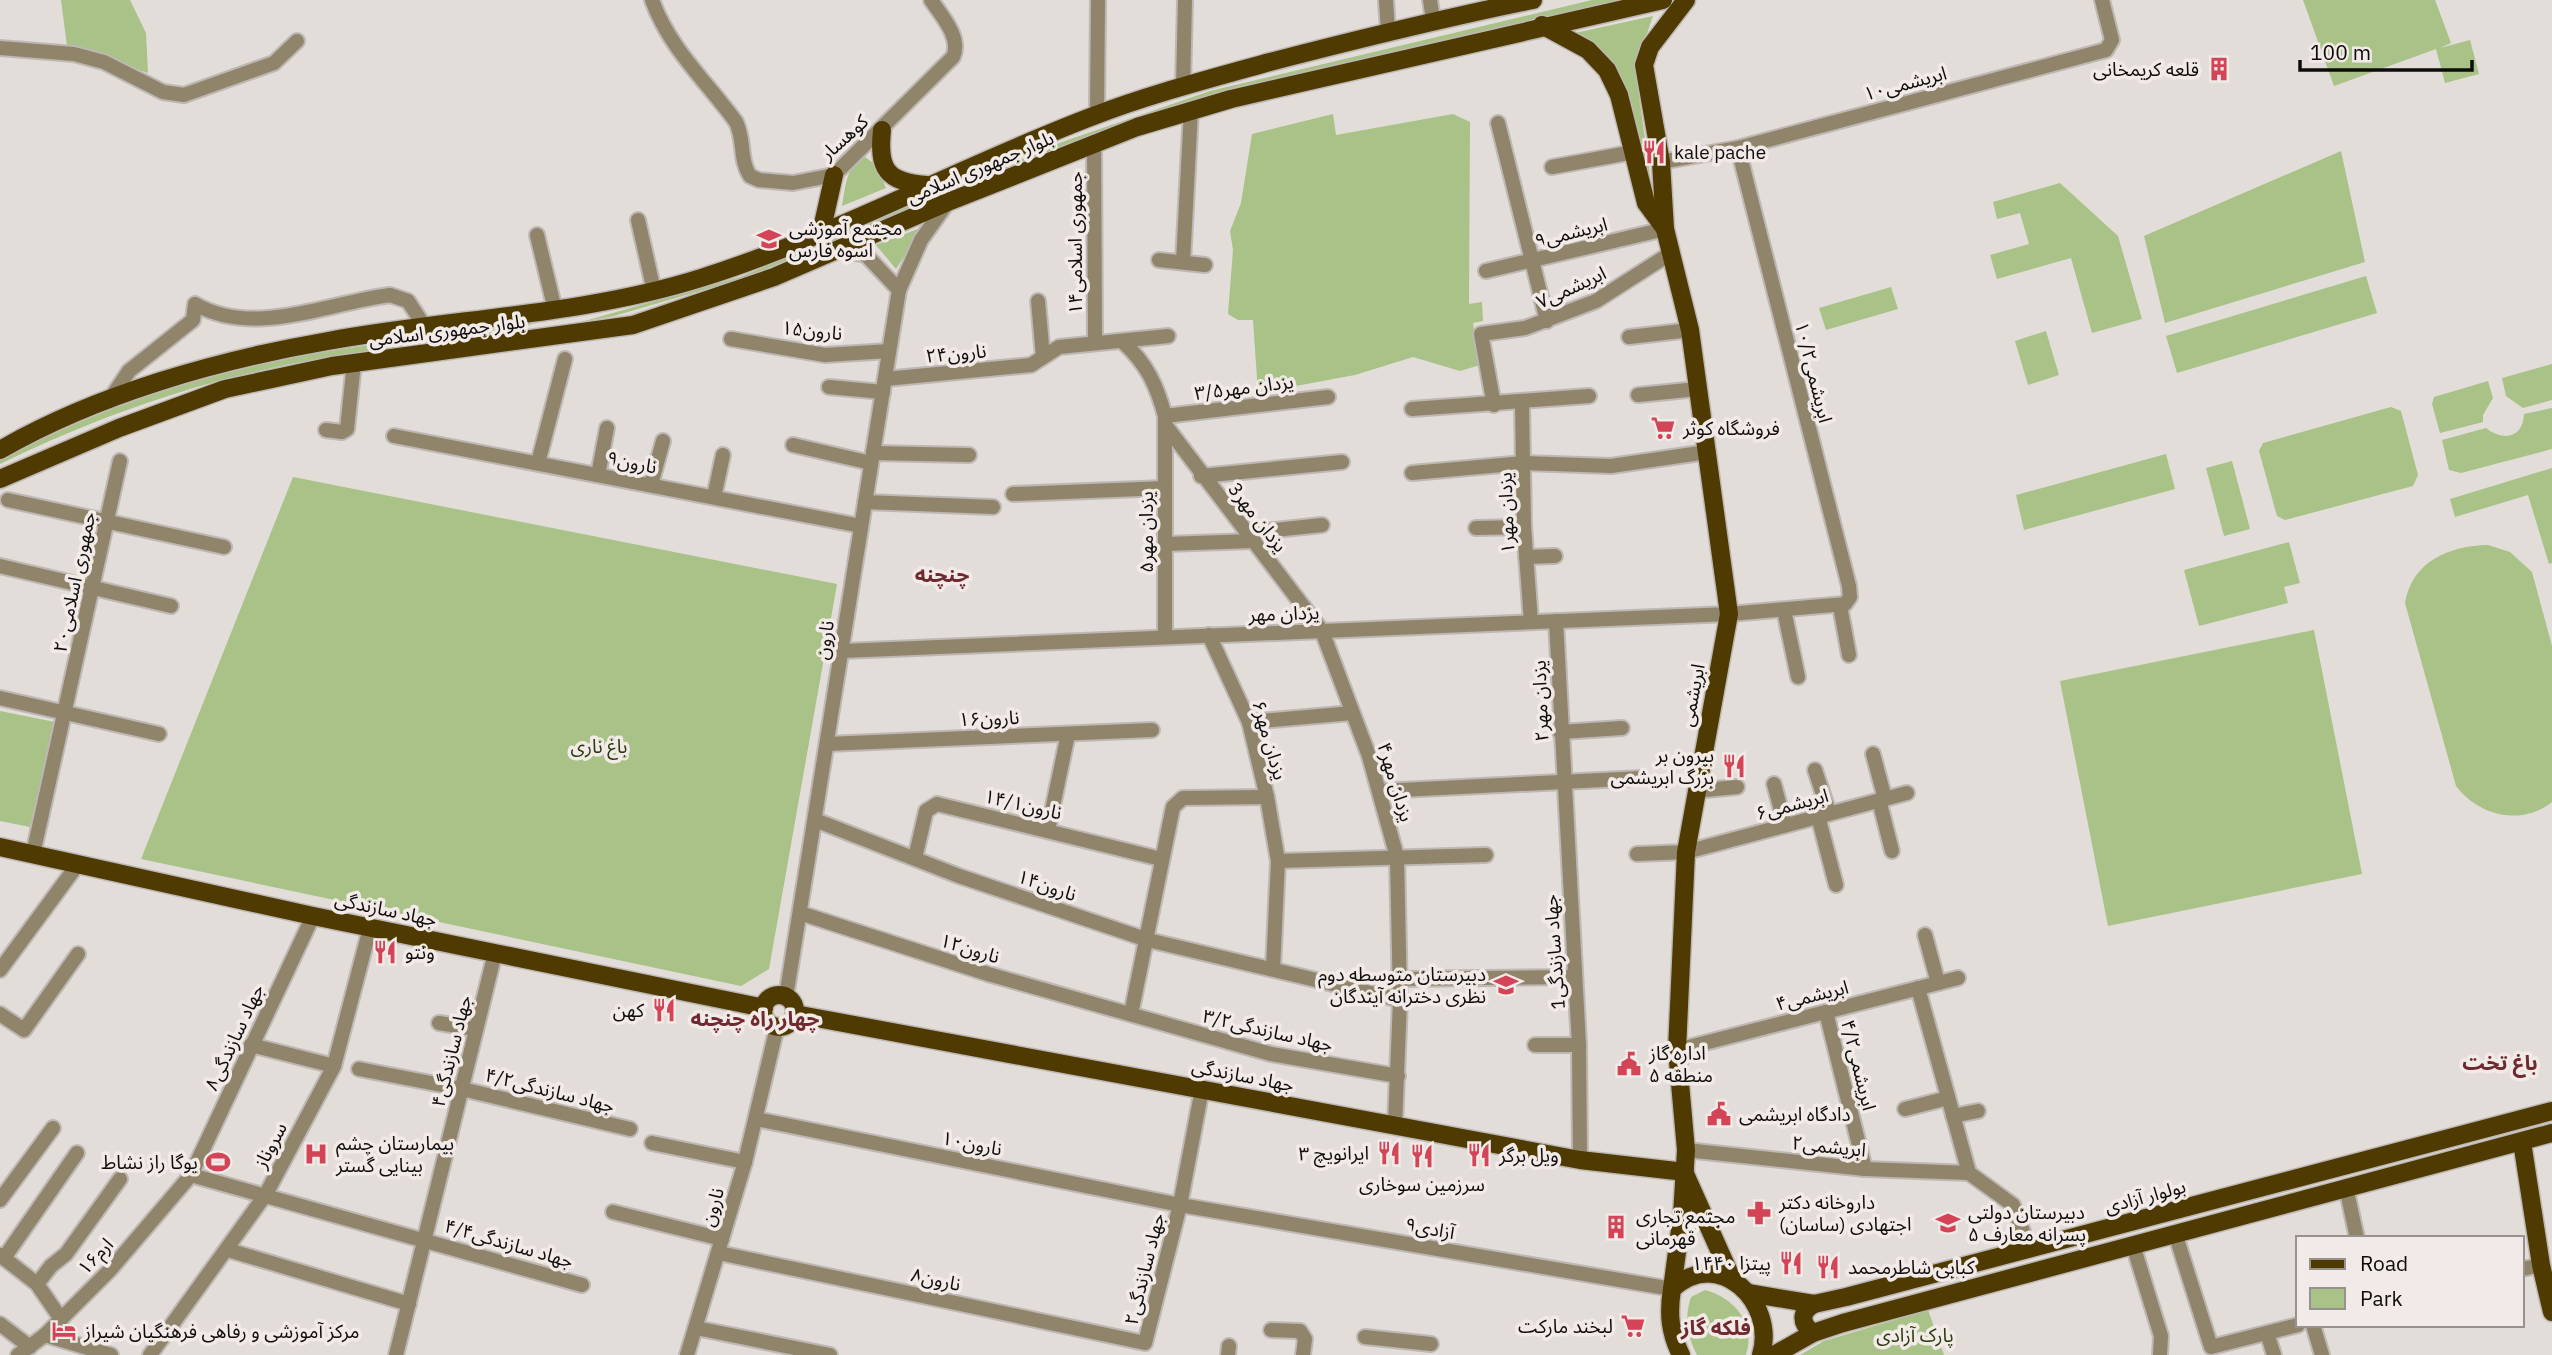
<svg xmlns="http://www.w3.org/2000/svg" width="2552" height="1355" font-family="'IBM Plex Sans','Noto Sans Arabic',sans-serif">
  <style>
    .green { fill: #a8c287 }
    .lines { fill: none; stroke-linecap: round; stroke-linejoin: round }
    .minor-casing { stroke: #bdb8b4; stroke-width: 18 }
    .major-casing { stroke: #bdb8b4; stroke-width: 21 }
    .minor { stroke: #90846b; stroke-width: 14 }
    .major { stroke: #4f3a02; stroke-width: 18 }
    .labels { text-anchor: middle; stroke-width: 7; stroke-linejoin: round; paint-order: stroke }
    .poi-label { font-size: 19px; fill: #0f0d0c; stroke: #f1eae7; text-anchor: start }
    .street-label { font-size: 19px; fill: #0f0d0c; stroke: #f1eae7 }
    .park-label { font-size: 19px; fill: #28390d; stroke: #f1eae7 }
    .neighbourhood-label { font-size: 21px; font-weight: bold; fill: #6f2930; stroke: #f1eae7 }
  </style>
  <rect width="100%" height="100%" fill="#e3ddd9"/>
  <!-- green -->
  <g class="green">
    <polygon points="61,0 130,0 146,33 148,73 67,46"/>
    <polygon points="1592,0 1626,0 1260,84 1097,133 741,279 614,316 581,322 740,277 1062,142 1210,91"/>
    <polygon points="2303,0 2435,0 2451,43 2440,48 2470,40 2479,74 2445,83 2436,49 2334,86"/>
    <polygon points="1653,16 1635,68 1654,203 1627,100 1575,33"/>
    <polygon points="1333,114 1336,135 1453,114 1470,122 1469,304 1482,302 1483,321 1473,323 1480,365 1460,371 1413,357 1355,375 1258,393 1253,320 1238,320 1228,314 1233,250 1230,231 1241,203 1252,134"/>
    <polygon points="2341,151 2365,262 2165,323 2144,236"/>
    <path d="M865,157L876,165L886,188L842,206C846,185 845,168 865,157Z"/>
    <polygon points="2060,183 2118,236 2142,319 2092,333 2071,258 1997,279 1990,255 2029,244 2020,213 1997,219 1993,202"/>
    <polygon points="923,227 896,269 876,245"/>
    <polygon points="2366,276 2377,313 2177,373 2166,336"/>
    <polygon points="1891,287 1898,309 1826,330 1819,308"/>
    <path d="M537,323C463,342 387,346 312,360C204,379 98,416 0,464V460C77,419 159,389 243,368C339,344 440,339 537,323Z"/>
    <polygon points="2046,331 2059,375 2028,385 2015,341"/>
    <polygon points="2552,364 2552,400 2523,408 2506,396 2502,378"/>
    <polygon points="2488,381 2493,398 2483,415 2483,422 2440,433 2432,404 2434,397"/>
    <polygon points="2391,407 2401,411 2418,475 2413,486 2285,520 2277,516 2259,451 2263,443"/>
    <path d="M2552,408V449L2461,473L2449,470L2442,440L2486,428C2502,441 2523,439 2524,414Z"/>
    <polygon points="2166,454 2175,489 2024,530 2016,495"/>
    <polygon points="2232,461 2250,529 2224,536 2206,468"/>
    <polygon points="2552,468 2552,563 2549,564 2528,495 2455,517 2450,499"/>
    <polygon points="293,477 837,584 769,969 741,986 141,859"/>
    <polygon points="2289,542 2300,583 2284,587 2288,603 2199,626 2184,570"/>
    <path d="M2488,545L2510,552L2532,572L2552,646V802C2520,827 2478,815 2456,786L2405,603C2412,561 2449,546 2488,545Z"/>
    <polygon points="2314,630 2362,874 2108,926 2060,681"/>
    <polygon points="0,711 55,722 30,827 0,821"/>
    <path d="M1705,1290C1735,1298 1756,1324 1746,1355H1697C1687,1335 1684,1318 1691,1297Z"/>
    <polygon points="1928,1310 1944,1355 1800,1355 1824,1341"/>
  </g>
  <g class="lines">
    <!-- minor casing -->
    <g class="minor-casing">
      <g id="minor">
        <path d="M652,0C669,48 707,82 736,122C745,140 739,159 750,176L759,180L793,183L834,175L953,57C962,38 941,15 931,0"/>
        <polyline points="1386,0 1388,31"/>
        <polyline points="1430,0 1433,20"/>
        <polyline points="0,48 74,54 104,62 163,92 184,95 274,63 297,41"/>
        <polyline points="1183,86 1185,0"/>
        <polyline points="1097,114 1098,0"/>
        <polyline points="1498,123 1547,321"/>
        <polyline points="1094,142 1095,343"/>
        <polyline points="1661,162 1738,148 2106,50 2112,40 2102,0"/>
        <polyline points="1552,167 1634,152"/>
        <polyline points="638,220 654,291"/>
        <polyline points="537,235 555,310"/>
        <polyline points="840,250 866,255 899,290"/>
        <polyline points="1159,260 1205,265"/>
        <polyline points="1183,262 1191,110"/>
        <polyline points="1486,271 1665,229"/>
        <polyline points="1038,301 1043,357"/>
        <polyline points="1629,337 1690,330"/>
        <polyline points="731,339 825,355 889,351"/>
        <path d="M1123,342C1147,364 1157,386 1165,416V637"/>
        <polyline points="885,379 1031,365 1059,347 1168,336"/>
        <polyline points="829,387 883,392"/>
        <polyline points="1638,395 1697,389"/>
        <path d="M109,401L129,371L193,320L195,304C254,338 327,303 390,295L408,301L425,327"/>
        <polyline points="1522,403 1524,527 1531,622"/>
        <polyline points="1494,405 1481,334 1525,328 1596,301 1671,253"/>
        <polyline points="1412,409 1589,396"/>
        <polyline points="1165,416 1328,397"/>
        <polyline points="1166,426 1322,631 1369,756 1397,857 1400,1000 1395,1125"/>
        <polyline points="326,430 342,432 347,429 354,363"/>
        <polyline points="394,436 861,526"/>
        <polyline points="793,445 871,463"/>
        <polyline points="873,453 969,455"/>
        <polyline points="538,463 565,359"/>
        <polyline points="1412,473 1524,463 1611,466 1707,452"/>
        <polyline points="598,475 607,428"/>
        <polyline points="1201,476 1342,462"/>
        <polyline points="651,485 663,441"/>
        <polyline points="1013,494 1165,488"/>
        <polyline points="714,497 723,455"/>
        <polyline points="8,500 224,547"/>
        <polyline points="865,502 993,507"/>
        <polyline points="1476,528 1524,527"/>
        <polyline points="1247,533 1322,525"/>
        <polyline points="1165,544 1253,541"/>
        <polyline points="1526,557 1555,556"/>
        <polyline points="0,566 171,606"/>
        <polyline points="1840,606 1849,655"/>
        <polyline points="1784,610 1798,677"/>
        <polyline points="1556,621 1579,1045 1580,1160"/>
        <polyline points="1209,635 1249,722 1267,797 1278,861 1273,969"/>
        <polyline points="842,651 1729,614 1845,604 1850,597 1849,586 1738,148"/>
        <polyline points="0,698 159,734"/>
        <polyline points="1249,722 1352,713"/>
        <polyline points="1560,732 1622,728"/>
        <polyline points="827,744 1152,730"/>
        <polyline points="1873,754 1885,799"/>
        <polyline points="1815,770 1829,813"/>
        <polyline points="1774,784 1785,825"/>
        <polyline points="1381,791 1642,778"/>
        <polyline points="1695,791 1737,787"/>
        <polyline points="1879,800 1892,851"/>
        <polyline points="1818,816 1836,885"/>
        <polyline points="815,820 959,876 1148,940 1400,1000"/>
        <polyline points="1048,830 1068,734"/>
        <polyline points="33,854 120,461"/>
        <polyline points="1637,854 1686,852 1907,793"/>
        <polyline points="915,858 926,811 937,804 1161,859"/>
        <polyline points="1278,861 1486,855"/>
        <polyline points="800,913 988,974 1271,1054 1398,1076"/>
        <polyline points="1925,935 1938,983"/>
        <polyline points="0,970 78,864"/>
        <polyline points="1400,979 1575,977"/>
        <polyline points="1918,988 1969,1173"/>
        <polyline points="786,997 899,290 921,240 948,202"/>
        <polyline points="1826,1012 1865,1169"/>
        <polyline points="0,1014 24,1030 78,954"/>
        <polyline points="1131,1014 1173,807 1183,798 1267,797"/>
        <polyline points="439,1023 476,1029"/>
        <polyline points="251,1045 334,1066"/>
        <polyline points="1535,1045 1579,1045"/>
        <polyline points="1677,1050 1958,978"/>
        <polyline points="359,1069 462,1089 630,1129"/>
        <polyline points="1905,1109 1948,1098"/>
        <polyline points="1953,1116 1978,1111"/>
        <polyline points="756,1119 1180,1205 1672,1289"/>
        <polyline points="652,1143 745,1162"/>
        <polyline points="1686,1150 1865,1169 1969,1173"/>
        <polyline points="1969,1173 2013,1205 2029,1248"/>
        <polyline points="191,1175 582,1285"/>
        <polyline points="2346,1187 2357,1238"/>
        <polyline points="0,1200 53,1128"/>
        <polyline points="613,1212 722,1239"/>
        <polyline points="2175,1233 2211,1347 2298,1325"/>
        <polyline points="2133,1245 2161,1336 2160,1355"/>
        <polyline points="228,1250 409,1304"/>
        <polyline points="719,1253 1145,1343 1180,1205 1202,1089"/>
        <polyline points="0,1255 37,1284 61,1319"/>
        <polyline points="4,1258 77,1153"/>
        <polyline points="2522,1269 2541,1265"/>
        <polyline points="37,1284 51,1266 66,1254 120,1179"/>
        <polyline points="0,1324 30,1347"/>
        <polyline points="2313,1325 2322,1355"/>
        <polyline points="696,1328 830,1355"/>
        <polyline points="1271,1330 1300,1331 1305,1339 1303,1355"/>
        <polyline points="2267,1333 2274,1355"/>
        <polyline points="45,1335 111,1355"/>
        <polyline points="1365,1337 1431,1344"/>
        <polyline points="18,1355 45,1335 110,1270 191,1175 313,916"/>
        <polyline points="150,1355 266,1194 334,1066 370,928"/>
        <polyline points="396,1355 495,953"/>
        <polyline points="687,1355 745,1162 777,1027"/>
        <polyline points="1228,1355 1229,1346"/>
      </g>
    </g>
    <!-- major casing -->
    <g class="major-casing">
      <g id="major">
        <polyline points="1542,25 1588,50 1607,70 1619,95 1646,203 1665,229"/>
        <path d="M882,130C878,169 886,182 927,185"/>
        <polyline points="821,233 834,175"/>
        <path d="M0,450C97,394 218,360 328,341C452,318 580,316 701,278C837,235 963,165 1096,115C1151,94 1209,79 1266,63C1355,40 1443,18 1533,0"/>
        <polyline points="0,479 119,428 225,389 332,366 633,325 774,277 948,202 1137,127 1231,99 1663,0"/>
        <polyline points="0,847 313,916 764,1008"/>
        <circle cx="779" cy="1011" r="16"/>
        <polyline points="795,1014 1580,1160 1685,1172"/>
        <polyline points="2522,1142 2541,1265 2552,1312"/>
        <polyline points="1686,1176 1733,1281"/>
        <polyline points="1672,1289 1682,1215 1686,1150 1677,1050 1686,852 1729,614 1690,330 1665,229 1661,162 1644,65 1650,47 1686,0"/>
        <polyline points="1748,1293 1814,1304 1846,1297 2552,1111"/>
        <path d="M1813,1333C1800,1323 1800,1312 1814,1304"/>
        <path d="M1681,1355C1670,1333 1668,1314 1672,1289C1719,1245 1777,1303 1761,1355"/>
        <polyline points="1774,1355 1813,1333 1843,1323 2552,1133"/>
      </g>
    </g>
    <!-- minor -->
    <use href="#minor" class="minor"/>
    <!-- major -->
    <use href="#major" class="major"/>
  </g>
  <!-- icons -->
  <defs>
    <g id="building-bare" transform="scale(1.89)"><path d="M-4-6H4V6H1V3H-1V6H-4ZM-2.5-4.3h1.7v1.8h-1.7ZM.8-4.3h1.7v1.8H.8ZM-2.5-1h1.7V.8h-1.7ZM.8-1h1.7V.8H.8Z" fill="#d44457" stroke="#f1eae7" stroke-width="2.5" paint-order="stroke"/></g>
    <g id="restaurant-bare" transform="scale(1.89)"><path d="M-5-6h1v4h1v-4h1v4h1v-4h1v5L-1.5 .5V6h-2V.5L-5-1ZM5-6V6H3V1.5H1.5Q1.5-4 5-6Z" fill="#d44457" stroke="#f1eae7" stroke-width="2.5" paint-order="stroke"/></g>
    <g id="school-bare" transform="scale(1.89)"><path d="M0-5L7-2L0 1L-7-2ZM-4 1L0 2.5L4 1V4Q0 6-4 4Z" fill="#d44457" stroke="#f1eae7" stroke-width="2.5" paint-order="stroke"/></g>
    <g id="supermarket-bare" transform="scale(1.89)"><path d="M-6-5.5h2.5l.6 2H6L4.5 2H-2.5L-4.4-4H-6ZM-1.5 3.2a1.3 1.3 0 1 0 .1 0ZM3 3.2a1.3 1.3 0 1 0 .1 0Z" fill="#d44457" stroke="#f1eae7" stroke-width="2.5" paint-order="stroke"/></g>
    <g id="civic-bare" transform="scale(1.89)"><path d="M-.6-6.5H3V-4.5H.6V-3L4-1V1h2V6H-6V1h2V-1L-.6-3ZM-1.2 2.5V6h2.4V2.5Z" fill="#d44457" stroke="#f1eae7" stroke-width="2.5" paint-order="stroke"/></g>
    <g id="hospital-bare" transform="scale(1.89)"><path d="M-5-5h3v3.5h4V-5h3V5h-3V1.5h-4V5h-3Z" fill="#d44457" stroke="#f1eae7" stroke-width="2.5" paint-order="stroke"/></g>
    <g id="stadium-bare" transform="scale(1.89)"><path d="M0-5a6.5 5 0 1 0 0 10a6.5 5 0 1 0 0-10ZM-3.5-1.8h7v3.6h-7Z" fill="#d44457" stroke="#f1eae7" stroke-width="2.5" paint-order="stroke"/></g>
    <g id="pharmacy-bare" transform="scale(1.89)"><path d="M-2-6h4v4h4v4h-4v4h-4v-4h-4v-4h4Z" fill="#d44457" stroke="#f1eae7" stroke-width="2.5" paint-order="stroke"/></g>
    <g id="hotel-bare" transform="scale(1.89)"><path d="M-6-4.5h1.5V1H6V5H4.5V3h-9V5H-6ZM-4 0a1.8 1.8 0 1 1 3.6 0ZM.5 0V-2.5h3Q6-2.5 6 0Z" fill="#d44457" stroke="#f1eae7" stroke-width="2.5" paint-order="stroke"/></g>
  </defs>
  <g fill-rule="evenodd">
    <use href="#building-bare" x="2219" y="69"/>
    <use href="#restaurant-bare" x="1654" y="152"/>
    <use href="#school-bare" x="769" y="239"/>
    <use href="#supermarket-bare" x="1663" y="428"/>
    <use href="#restaurant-bare" x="1734" y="766"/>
    <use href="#restaurant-bare" x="385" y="952"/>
    <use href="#school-bare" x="1506" y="985"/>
    <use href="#restaurant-bare" x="664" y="1010"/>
    <use href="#civic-bare" x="1629" y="1064"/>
    <use href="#civic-bare" x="1719" y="1114"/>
    <use href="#restaurant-bare" x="1389" y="1153"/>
    <use href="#hospital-bare" x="316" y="1154"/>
    <use href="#restaurant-bare" x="1479" y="1155"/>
    <use href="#restaurant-bare" x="1422" y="1156"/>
    <use href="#stadium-bare" x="218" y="1162"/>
    <use href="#pharmacy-bare" x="1759" y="1213"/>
    <use href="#school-bare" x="1948" y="1223"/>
    <use href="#building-bare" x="1616" y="1227"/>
    <use href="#restaurant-bare" x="1791" y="1263"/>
    <use href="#restaurant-bare" x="1828" y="1267"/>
    <use href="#supermarket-bare" x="1633" y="1326"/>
    <use href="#hotel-bare" x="64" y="1331"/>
  </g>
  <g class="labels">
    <!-- poi labels -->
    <g class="poi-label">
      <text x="2199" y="76" text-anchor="end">قلعه کریمخانی</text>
      <text x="1674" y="159">kale pache</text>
      <text x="789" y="235">مجتمع آموزشی<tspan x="789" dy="22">اسوه فارس</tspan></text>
      <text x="1683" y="435">فروشگاه کوثر</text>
      <text x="1714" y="762" text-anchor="end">بیرون بر<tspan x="1714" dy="22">بزرگ ابریشمی</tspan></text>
      <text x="405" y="959">ونتو</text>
      <text x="1486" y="981" text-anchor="end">دبیرستان متوسطه دوم<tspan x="1486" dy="22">نظری دخترانه آیندگان</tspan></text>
      <text x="644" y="1017" text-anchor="end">کهن</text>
      <text x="1649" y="1060">اداره گاز<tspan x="1649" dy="22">منطقه ۵</tspan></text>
      <text x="1739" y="1121">دادگاه ابریشمی</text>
      <text x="336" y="1150">بیمارستان چشم<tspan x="336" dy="22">بینایی گستر</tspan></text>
      <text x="1369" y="1160" text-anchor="end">ایرانویچ ٣</text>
      <text x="1499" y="1162">ویل برگر</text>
      <text x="198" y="1169" text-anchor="end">یوگا راز نشاط</text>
      <text x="1422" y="1191" text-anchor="middle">سرزمین سوخاری</text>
      <text x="1779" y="1209">داروخانه دکتر<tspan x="1779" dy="22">اجتهادی (ساسان)</tspan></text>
      <text x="1968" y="1219">دبیرستان دولتی<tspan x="1968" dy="22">پسرانه معارف ۵</tspan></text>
      <text x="1636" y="1223">مجتمع تجاری<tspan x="1636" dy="22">قهرمانی</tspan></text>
      <text x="1771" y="1270" text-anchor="end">پیتزا ۱۴۴۰</text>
      <text x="1848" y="1274">کبابی شاطرمحمد</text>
      <text x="1613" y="1333" text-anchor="end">لبخند مارکت</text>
      <text x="84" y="1338">مرکز آموزشی و رفاهی فرهنگیان شیراز</text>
    </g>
    <!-- street labels -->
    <g class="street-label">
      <text transform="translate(1905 83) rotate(-15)" y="7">ابریشمی۱۰</text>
      <text transform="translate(844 137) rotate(-42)" y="7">کوهسار</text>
      <text transform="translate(980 167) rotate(-23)" y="7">بلوار جمهوری اسلامی</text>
      <text transform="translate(1571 232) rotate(-14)" y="7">ابریشمی۹</text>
      <text transform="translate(1075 243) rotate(-90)" y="7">جمهوری اسلامی۱۴</text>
      <text transform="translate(1571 287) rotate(-25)" y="7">ابریشمی۷</text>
      <text transform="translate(447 330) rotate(-7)" y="7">بلوار جمهوری اسلامی</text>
      <text transform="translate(812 330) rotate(6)" y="7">نارون۱۵</text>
      <text transform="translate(956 353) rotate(-5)" y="7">نارون۲۴</text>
      <text transform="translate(1814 372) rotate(76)" y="7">۱۰/۲ابریشمی</text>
      <text transform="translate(1244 387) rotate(-7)" y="7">۳/۵یزدان مهر</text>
      <text transform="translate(632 462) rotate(11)" y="7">نارون۹</text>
      <text transform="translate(1506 513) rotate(-92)" y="7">یزدان مهر۱</text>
      <text transform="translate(1258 517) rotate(52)" y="7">3یزدان مهر</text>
      <text transform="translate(1146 532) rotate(-90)" y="7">یزدان مهر۵</text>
      <text transform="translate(74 582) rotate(-78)" y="7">جمهوری اسلامی۲۰</text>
      <text transform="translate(1284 613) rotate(-2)" y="7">یزدان مهر</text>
      <text transform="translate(824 640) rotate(-81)" y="7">نارون</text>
      <text transform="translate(1692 695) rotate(-79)" y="7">ابریشمی</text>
      <text transform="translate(1540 701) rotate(-92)" y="7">یزدان مهر۲</text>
      <text transform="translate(989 718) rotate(-2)" y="7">نارون۱۶</text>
      <text transform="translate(1270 740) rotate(74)" y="7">یزدان مهر۶</text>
      <text transform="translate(1396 782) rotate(73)" y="7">یزدان مهر۴</text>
      <text transform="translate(1023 804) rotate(13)" y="7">۱۴/۱نارون</text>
      <text transform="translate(1792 804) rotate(-15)" y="7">ابریشمی۶</text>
      <text transform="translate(1047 885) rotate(19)" y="7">نارون۱۴</text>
      <text transform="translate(386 909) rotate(12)" y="7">جهاد سازندگی</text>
      <text transform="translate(970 948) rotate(17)" y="7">نارون۱۲</text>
      <text transform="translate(1554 952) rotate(-94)" y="7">1جهاد سازندگی</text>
      <text transform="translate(1812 995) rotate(-14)" y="7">ابریشمی۴</text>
      <text transform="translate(1268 1030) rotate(13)" y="7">۳/۲جهاد سازندگی</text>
      <text transform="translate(234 1037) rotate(-65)" y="7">جهاد سازندگی۸</text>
      <text transform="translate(451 1051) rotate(-76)" y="7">جهاد سازندگی۴</text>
      <text transform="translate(1859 1065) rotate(76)" y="7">ابریشمی۴/۲</text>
      <text transform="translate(1243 1075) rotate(11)" y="7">جهاد سازندگی</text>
      <text transform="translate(550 1090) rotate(14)" y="7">۴/۲جهاد سازندگی</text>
      <text transform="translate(972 1143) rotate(11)" y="7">نارون۱۰</text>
      <text transform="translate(270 1145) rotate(-62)" y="7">سروناز</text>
      <text transform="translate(1829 1146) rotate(6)" y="7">ابریشمی۲</text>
      <text transform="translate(2145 1196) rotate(-15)" y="7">بولوار آزادی</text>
      <text transform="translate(712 1207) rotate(-74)" y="7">نارون</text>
      <text transform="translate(1430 1228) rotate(10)" y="7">آزادی۹</text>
      <text transform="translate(509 1243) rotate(16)" y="7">۴/۴جهاد سازندگی</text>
      <text transform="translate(95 1256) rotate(-47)" y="7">ارم۱۶</text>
      <text transform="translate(1144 1269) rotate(-76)" y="7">۲جهاد سازندگی</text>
      <text transform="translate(936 1279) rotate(12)" y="7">نارون۸</text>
    </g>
    <!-- park labels -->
    <g class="park-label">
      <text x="599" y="753">باغ ناری</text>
      <text x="1915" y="1342">پارک آزادی</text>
    </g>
    <!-- neighbourhood labels -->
    <g class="neighbourhood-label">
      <text x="942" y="582">چنچنه</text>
      <text x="755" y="1026">چهار راه چنچنه</text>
      <text x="2500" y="1070">باغ تخت</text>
      <text x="1716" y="1335">فلکه گاز</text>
    </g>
  </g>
  <!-- legend -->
  <rect x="2296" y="1236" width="228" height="91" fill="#f1eae7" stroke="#97928f" stroke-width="2"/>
  <rect x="2310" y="1259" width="35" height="10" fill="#4f3a02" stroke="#97928f" stroke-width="2"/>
  <text x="2360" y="1271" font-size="21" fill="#0f0d0c">Road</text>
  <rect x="2310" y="1288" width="35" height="21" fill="#a8c287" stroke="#97928f" stroke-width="2"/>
  <text x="2360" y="1306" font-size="21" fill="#0f0d0c">Park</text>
  <!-- scale -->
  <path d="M2300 60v10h172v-10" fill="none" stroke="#0f0d0c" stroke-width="3.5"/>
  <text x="2310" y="60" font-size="21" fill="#0f0d0c" stroke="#f1eae7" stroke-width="5" paint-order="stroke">100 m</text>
</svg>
